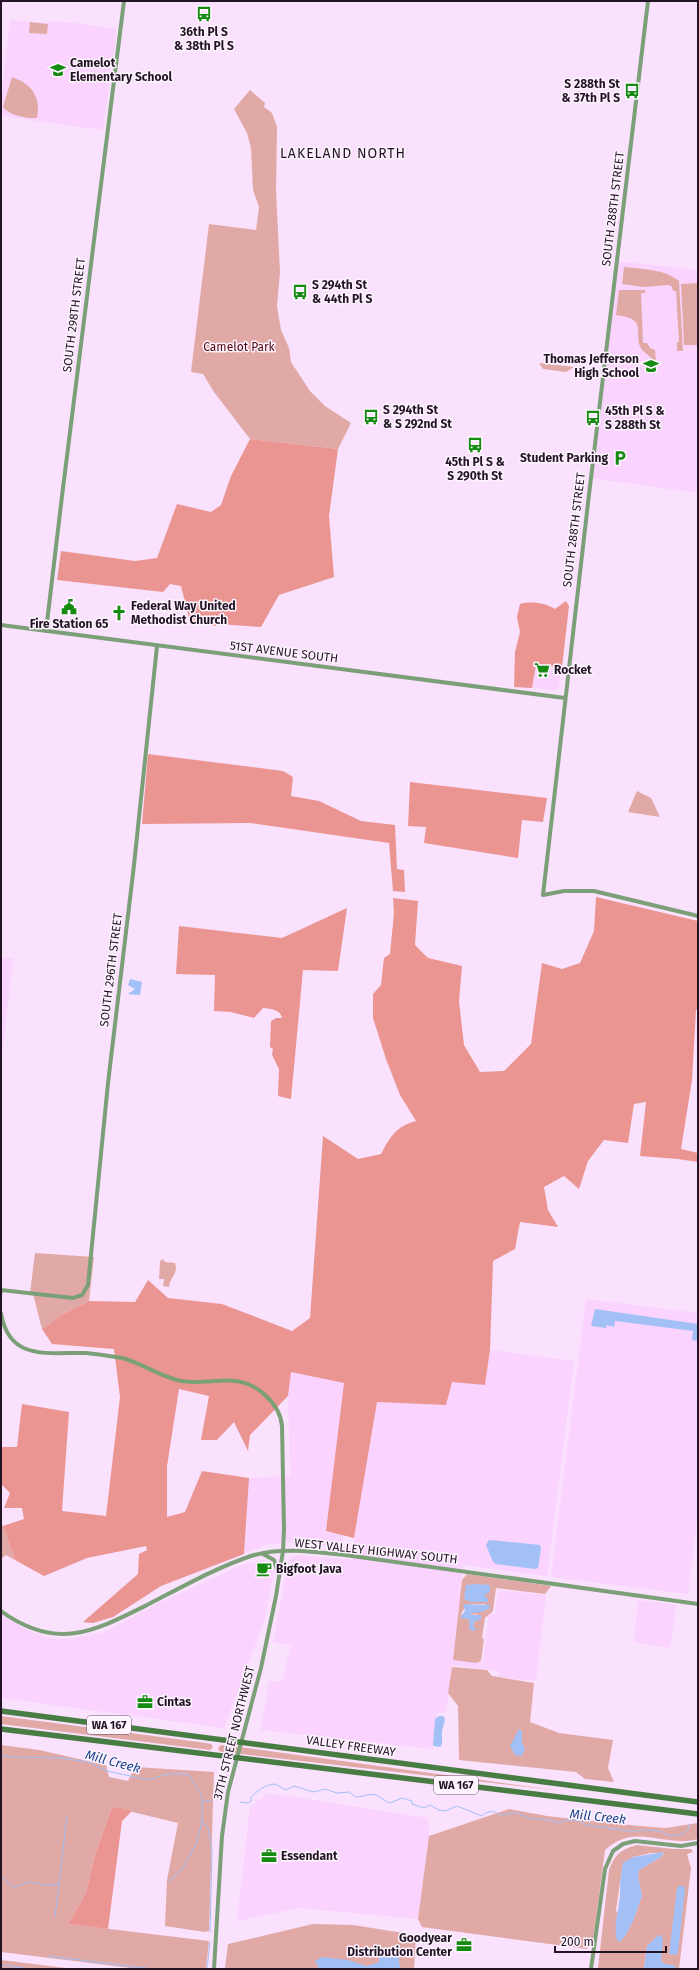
<svg xmlns="http://www.w3.org/2000/svg" width="699" height="1970" viewBox="0 0 699 1970" font-family="'Fira Sans',sans-serif">
<rect width="100%" height="100%" fill="#fae1fd"/>
<g fill="#fad4ff">
<polygon points="10,20 47,23 49,22 68,22 117,29 103,130 1,116 1,100"/>
<polygon points="616,261 698,270 698,493 591,478"/>
<polygon points="536,663 562,667 558,690 532,688"/>
<polygon points="1,957 13,959 1,1064"/>
<polygon points="586,1299 698,1313 698,1511 688,1594 551,1577"/>
<polygon points="490,1350 574,1361 547,1576 463,1565 453,1660 483,1663 489,1613 495,1614 498,1590 546,1595 536,1681 498,1677 498,1671 452,1665 446,1712 437,1713 433,1749 261,1730 269,1681 282,1682 291,1645 273,1642 289,1559 296,1555 353,1560 354,1538 377,1402 446,1405 452,1381 485,1385"/>
<polygon points="291,1372 345,1383 327,1531 343,1535 341,1548 295,1542 269,1544 244,1553 249,1478 290,1476 288,1396"/>
<polygon points="264,1560 274,1571 265,1619 224,1728 1,1698 1,1612 22,1628 52,1639 66,1639 86,1636 105,1632 157,1604 242,1565"/>
<polygon points="638,1600 676,1605 670,1648 634,1642"/>
<polygon points="268,1793 428,1818 429,1836 418,1919 299,1908 237,1921 250,1807"/>
</g>
<g fill="#e1a9a6" fill-rule="evenodd">
<polygon points="30,22 48,24 47,34 29,33"/>
<path d="M12,77C32,84 41,97 37,118C28,119 8,115 3,107Z"/>
<polygon points="250,90 265,103 264,107 272,113 277,127 276,190 280,272 277,306 281,330 289,348 291,362 310,391 325,406 351,423 338,449 250,439 214,392 203,374 191,372 209,224 256,230 259,207 253,190 251,148 247,133 234,109"/>
<path d="M624,267C641,269 665,269 679,281L683,351H677V342H679L676,291H673L672,287L669,285L643,287L622,284Z"/>
<polygon points="698,283 698,345 684,345 681,284"/>
<path d="M619,290H645V293H641L643,343H647L650,348L655,350L656,362C653,361 652,359 649,356C647,354 644,352 642,350C632,334 650,319 616,315Z"/>
<polygon points="539,363 574,367 566,372 543,369"/>
<polygon points="637,791 651,798 660,817 628,812"/>
<polygon points="35,1253 94,1257 89,1301 63,1314 42,1329 33,1294 30,1293"/>
<path d="M163,1259L165,1262L175,1263C179,1274 170,1276 169,1287L163,1286L164,1279H159L160,1261Z"/>
<polygon points="1,1524 3,1526 15,1560 6,1555 1,1559"/>
<path d="M467,1574L551,1586L545,1594L496,1588L493,1611L485,1618L482,1638L484,1639L481,1661L476,1663L453,1660L462,1580ZM467,1604H486L475,1612L470,1613L471,1615L477,1614L473,1626L471,1620L464,1618L461,1614Z"/>
<polygon points="452,1667 487,1670 492,1676 534,1683 530,1722 559,1733 613,1740 608,1768 614,1782 585,1779 576,1772 459,1760 458,1706 448,1693"/>
<polygon points="1,1716 199,1742 211,1744 213,1747 210,1750 1,1724"/>
<polygon points="1,1745 39,1750 106,1765 109,1777 128,1781 135,1767 214,1772 209,1931 205,1932 165,1926 167,1880 178,1823 112,1807 94,1858 86,1893 68,1924 209,1941 206,1969 139,1969 1,1952"/>
<polygon points="221,1745 247,1748 562,1791 223,1752 219,1751 218,1748"/>
<path d="M509,1809L547,1816L639,1826L666,1828L698,1823V1839C663,1848 636,1822 605,1850L593,1941L587,1949L422,1927L418,1919L429,1836Z"/>
<path d="M637,1845L674,1849H691L693,1852L687,1854L691,1868L679,1969H675V1966L665,1964L661,1961V1956L647,1946L644,1969L598,1968L609,1870C615,1854 620,1850 637,1845ZM651,1853H664L661,1857L639,1870L638,1876L642,1896L633,1921L625,1936L616,1910L623,1863L633,1857Z"/>
<polygon points="313,1924 353,1925 416,1935 414,1969 225,1968 228,1944"/>
<polygon points="1,1960 74,1969 1,1969"/>
</g>
<g fill="#eb9592">
<polygon points="250,439 338,449 329,516 334,577 279,595 261,627 220,624 215,626 190,622 181,586 170,584 163,592 57,580 61,551 135,561 157,558 177,504 211,512 221,505 231,476"/>
<path d="M566,601L569,606L562,667L536,664L532,688L514,687L515,652L520,632L517,617L520,604C531,601 545,603 555,609Z"/>
<polygon points="148,754 283,771 293,777 291,796 319,801 361,821 395,825 397,869 404,870 405,892 393,891 389,843 250,823 142,824"/>
<polygon points="410,782 547,798 543,822 522,820 518,858 424,843 426,827 408,826"/>
<path d="M596,897L698,921V1009L696,1010L692,1080L681,1149L698,1153V1162L678,1159L640,1156L646,1102L634,1104L628,1143L604,1140L588,1161L579,1189L564,1176L544,1187L548,1210L558,1227L520,1222L515,1249L493,1261L490,1350L485,1385L452,1382L446,1405L377,1402L354,1538L326,1531L344,1383L291,1372L288,1396L250,1435L248,1451L234,1422L217,1440H201L209,1396L179,1389L167,1466V1517L185,1512L202,1471L249,1478L244,1554L161,1586L113,1617L93,1623L83,1622L138,1574L139,1554L147,1550L146,1546L87,1558L44,1576L15,1560L3,1526L24,1519L22,1508H4L10,1493L1,1484V1447H17L22,1404L69,1412L62,1511L106,1516L120,1397L114,1349L52,1344L42,1329L63,1314L89,1301L135,1302L148,1280L168,1298L222,1304L292,1331L310,1318L323,1136L358,1159L381,1154C390,1137 396,1126 416,1121L400,1095L386,1059L373,1018V994L381,985L384,958L390,954L394,913L393,898L418,901L415,945L428,958L462,966L459,1001L464,1045L480,1072L504,1071L531,1044L542,963L562,969L580,963L594,931Z"/>
<path d="M347,908L338,971L303,970L291,1099L278,1096L279,1069L272,1055L273,1049L270,1047L271,1021L276,1018H282C280,1009 271,1009 263,1008L254,1018L231,1012L214,1011L215,975L176,974L179,926L282,938Z"/>
<polygon points="112,1807 132,1811 122,1821 108,1929 68,1924 86,1893 94,1858"/>
</g>
<g fill="#a3c0f6">
<polygon points="130,979 142,982 140,995 128,994 135,989 128,985"/>
<polygon points="595,1309 698,1324 698,1341 692,1340 693,1331 615,1321 614,1327 607,1325 606,1328 591,1326"/>
<polygon points="489,1540 540,1545 541,1549 538,1568 534,1569 496,1564 493,1562 486,1545"/>
<polygon points="475,1584 490,1585 490,1592 484,1595 488,1599 488,1602 471,1602 464,1599 466,1585"/>
<polygon points="463,1604 490,1605 489,1609 481,1612 470,1613 472,1615 481,1615 481,1619 474,1622 473,1626 476,1629 474,1631 470,1630 469,1623 470,1620 460,1617 465,1611"/>
<polygon points="439,1716 443,1716 445,1719 442,1731 442,1744 440,1747 434,1746 433,1745 435,1719"/>
<polygon points="519,1729 522,1731 522,1742 525,1749 522,1756 515,1755 510,1746"/>
<path d="M664,1852L661,1857L639,1870L638,1876L642,1896L633,1921L625,1936L620,1942L617,1940C613,1920 620,1909 620,1892C620,1882 621,1873 623,1863L633,1857Z"/>
<polygon points="679,1886 684,1886 685,1890 678,1952 676,1955 669,1954 677,1888"/>
<polygon points="658,1935 661,1936 663,1939 661,1961 665,1964 676,1966 675,1969 644,1969 647,1946"/>
<polygon points="382,1948 398,1952 400,1969 319,1969 315,1961 322,1957 348,1960 367,1966 379,1962 379,1952"/>
</g>
<g fill="none" stroke-linecap="round" stroke-linejoin="round">
<g stroke="#a3c0f6" stroke-width="1">
<polyline points="1,1755 10,1757 60,1758 88,1762 107,1771 149,1780 167,1774 188,1774 202,1796 202,1822 196,1844 182,1869 169,1881"/>
<polyline points="202,1802 212,1800"/>
<path d="M240,1802L248,1803L251,1801V1797C259,1790 264,1785 275,1784L286,1790L294,1786L314,1792L325,1789L337,1793L349,1792L356,1797C363,1797 368,1793 376,1795C381,1797 384,1801 390,1803L402,1798L412,1801V1804L424,1808L430,1805L439,1810L445,1811L457,1806L482,1816C487,1811 494,1810 500,1815L518,1813L528,1818L554,1821L557,1823L567,1820L580,1821L586,1825L629,1831L647,1830L660,1831L671,1836L683,1834L688,1830L689,1825"/>
<polyline points="202,1822 208,1828 212,1851 210,1932"/>
<polyline points="1,1876 12,1886 15,1887 29,1882 44,1885 59,1884"/>
<polyline points="55,1917 67,1816"/>
<polyline points="48,1956 153,1969"/>
<polyline points="1,1965 31,1969"/>
<polyline points="207,1969 210,1942"/>
</g>
<g stroke="#7b9f77" stroke-width="4">
<polyline points="648,1 588,503 543,895 564,891 594,891 698,916"/>
<polyline points="1,625 565,698"/>
<polyline points="46,631 62,496 124,1"/>
<polyline points="1,1292 1,1290 73,1298 82,1295 88,1285 108,1083 134,865 157,646"/>
<path d="M1,1313C9,1362 49,1352 86,1353C98,1354 110,1356 122,1358C142,1363 160,1377 181,1381C213,1386 238,1370 265,1395C275,1404 281,1414 282,1426L284,1529L283,1551L276,1596L261,1668L228,1792L222,1836L214,1969"/>
<polyline points="263,1554 274,1560 278,1573"/>
<path d="M1,1611C56,1651 93,1632 147,1605C182,1587 217,1567 254,1555C283,1547 316,1552 345,1555L698,1604"/>
<polyline points="591,1969 605,1869 613,1851 623,1844 635,1841 681,1846 698,1843"/>
</g>
<g stroke="#477c43" stroke-width="5.5">
<polyline points="1,1711 698,1802"/>
<polyline points="1,1729 698,1814"/>
</g>
</g>
<defs>
<symbol id="bus-bare" viewBox="-9 -9 18 18"><path d="M-5-6H5V4H4V6H2V4H-2V6H-4V4H-5ZM-3.5-4V0h7V-4ZM-3.5 1.2v1.5H-2V1.2ZM2 1.2v1.5H3.5V1.2Z" fill="#168b12" stroke="#fdf4fe" stroke-width="2.5" paint-order="stroke"/></symbol>
<symbol id="school-bare" viewBox="-9 -9 18 18"><path d="M0-5L7-2L0 1L-7-2ZM-4 1L0 2.5L4 1V4Q0 6-4 4Z" fill="#168b12" stroke="#fdf4fe" stroke-width="2.5" paint-order="stroke"/></symbol>
<symbol id="parking-bare" viewBox="-9 -9 18 18"><path d="M-3.5-5.5H1a3.5 3.5 0 0 1 0 7H-1V5.5H-3.5ZM-1-3.4V-.6H.8a1.4 1.4 0 0 0 0-2.8Z" fill="#168b12" stroke="#fdf4fe" stroke-width="2.5" paint-order="stroke"/></symbol>
<symbol id="civic-bare" viewBox="-9 -9 18 18"><path d="M-.6-6.5H3V-4.5H.6V-3L4-1V1h2V6H-6V1h2V-1L-.6-3ZM-1.2 2.5V6h2.4V2.5Z" fill="#168b12" stroke="#fdf4fe" stroke-width="2.5" paint-order="stroke"/></symbol>
<symbol id="church-bare" viewBox="-9 -9 18 18"><path d="M-1.2-6h2.4v3.5h3.3v2.4h-3.3V6h-2.4V-.1h-3.3v-2.4h3.3Z" fill="#168b12" stroke="#fdf4fe" stroke-width="2.5" paint-order="stroke"/></symbol>
<symbol id="supermarket-bare" viewBox="-9 -9 18 18"><path d="M-6-5.5h2.5l.6 2H6L4.5 2H-2.5L-4.4-4H-6ZM-1.5 3.2a1.3 1.3 0 1 0 .1 0ZM3 3.2a1.3 1.3 0 1 0 .1 0Z" fill="#168b12" stroke="#fdf4fe" stroke-width="2.5" paint-order="stroke"/></symbol>
<symbol id="cafe-bare" viewBox="-9 -9 18 18"><path d="M-5.5-4.5H6V0H3Q3 3.5 0 3.5H-2.5Q-5.5 3.5-5.5 0ZM3-3.2v2h1.7v-2ZM-6 4.5H4V6H-6Z" fill="#168b12" stroke="#fdf4fe" stroke-width="2.5" paint-order="stroke"/></symbol>
<symbol id="office-bare" viewBox="-9 -9 18 18"><path d="M-6-3h4V-5.5h4V-3h4V5H-6ZM-1-4.5V-3h2v-1.5ZM-6 0V1H6V0Z" fill="#168b12" stroke="#fdf4fe" stroke-width="2.5" paint-order="stroke"/></symbol>
</defs>
<g fill-rule="evenodd">
<use href="#bus-bare" x="193" y="3" width="22" height="22"/>
<use href="#school-bare" x="47" y="59" width="22" height="22"/>
<use href="#bus-bare" x="621" y="80" width="22" height="22"/>
<use href="#bus-bare" x="289" y="281" width="22" height="22"/>
<use href="#school-bare" x="640" y="355" width="22" height="22"/>
<use href="#bus-bare" x="360" y="406" width="22" height="22"/>
<use href="#bus-bare" x="582" y="407" width="22" height="22"/>
<use href="#bus-bare" x="464" y="434" width="22" height="22"/>
<use href="#parking-bare" x="609" y="447" width="22" height="22"/>
<use href="#civic-bare" x="58" y="596" width="22" height="22"/>
<use href="#church-bare" x="108" y="602" width="22" height="22"/>
<use href="#supermarket-bare" x="531" y="659" width="22" height="22"/>
<use href="#cafe-bare" x="253" y="1558" width="22" height="22"/>
<use href="#office-bare" x="134" y="1691" width="22" height="22"/>
<use href="#office-bare" x="258" y="1845" width="22" height="22"/>
<use href="#office-bare" x="453" y="1934" width="22" height="22"/>
</g>
<g text-anchor="middle" stroke-width="3" stroke-linejoin="round" paint-order="stroke">
<g fill="#fdf4fe" stroke="#645766" stroke-width="1">
<rect x="87" y="1716" width="44" height="18" rx="3"/>
<rect x="434" y="1776" width="44" height="18" rx="3"/>
</g>
<g font-size="11" font-weight="bold" fill="#231425">
<text x="109" y="1729">WA 167</text>
<text x="456" y="1789">WA 167</text>
</g>
<g font-size="12" font-weight="bold" fill="#231425" stroke="#fdf4fe" text-anchor="start">
<text x="204" y="36" text-anchor="middle">36th Pl S<tspan x="204" dy="14">&amp; 38th Pl S</tspan></text>
<text x="70" y="67">Camelot<tspan x="70" dy="14">Elementary School</tspan></text>
<text x="620" y="88" text-anchor="end">S 288th St<tspan x="620" dy="14">&amp; 37th Pl S</tspan></text>
<text x="312" y="289">S 294th St<tspan x="312" dy="14">&amp; 44th Pl S</tspan></text>
<text x="639" y="363" text-anchor="end">Thomas Jefferson<tspan x="639" dy="14">High School</tspan></text>
<text x="383" y="414">S 294th St<tspan x="383" dy="14">&amp; S 292nd St</tspan></text>
<text x="605" y="415">45th Pl S &amp;<tspan x="605" dy="14">S 288th St</tspan></text>
<text x="608" y="462" text-anchor="end">Student Parking</text>
<text x="475" y="466" text-anchor="middle">45th Pl S &amp;<tspan x="475" dy="14">S 290th St</tspan></text>
<text x="131" y="610">Federal Way United<tspan x="131" dy="14">Methodist Church</tspan></text>
<text x="69" y="628" text-anchor="middle">Fire Station 65</text>
<text x="554" y="674">Rocket</text>
<text x="276" y="1573">Bigfoot Java</text>
<text x="157" y="1706">Cintas</text>
<text x="281" y="1860">Essendant</text>
<text x="452" y="1942" text-anchor="end">Goodyear<tspan x="452" dy="14">Distribution Center</tspan></text>
</g>
<g font-size="12" fill="#231425" stroke="#fdf4fe">
<text transform="translate(613 209) rotate(-83)" y="4">SOUTH 288TH STREET</text>
<text transform="translate(74 315) rotate(-83)" y="4">SOUTH 298TH STREET</text>
<text transform="translate(574 530) rotate(-83)" y="4">SOUTH 288TH STREET</text>
<text transform="translate(284 652) rotate(7)" y="4">51ST AVENUE SOUTH</text>
<text transform="translate(111 970) rotate(-83)" y="4">SOUTH 296TH STREET</text>
<text transform="translate(376 1551) rotate(6)" y="4">WEST VALLEY HIGHWAY SOUTH</text>
<text transform="translate(234 1733) rotate(-76)" y="4">37TH STREET NORTHWEST</text>
<text transform="translate(351 1746) rotate(8)" y="4">VALLEY FREEWAY</text>
</g>
<g font-size="12" fill="#53060f" stroke="#fdf4fe">
<text x="239" y="351">Camelot Park</text>
</g>
<g font-size="13" font-style="italic" fill="#1f4591" stroke="#fdf4fe">
<text transform="translate(113 1761) rotate(15)" y="5">Mill Creek</text>
<text transform="translate(598 1816) rotate(6)" y="5">Mill Creek</text>
</g>
<g font-size="14" letter-spacing="1" fill="#231425" stroke="#fdf4fe">
<text x="343" y="158">LAKELAND NORTH</text>
</g>
</g>
<rect width="699" height="1970" fill="none" stroke="#231425" stroke-width="4"/>
<path d="M555 1946v6h111v-6" fill="none" stroke="#231425" stroke-width="2"/>
<text x="561" y="1946" font-size="12" fill="#231425" stroke="#fdf4fe" stroke-width="3" paint-order="stroke">200 m</text>
</svg>
